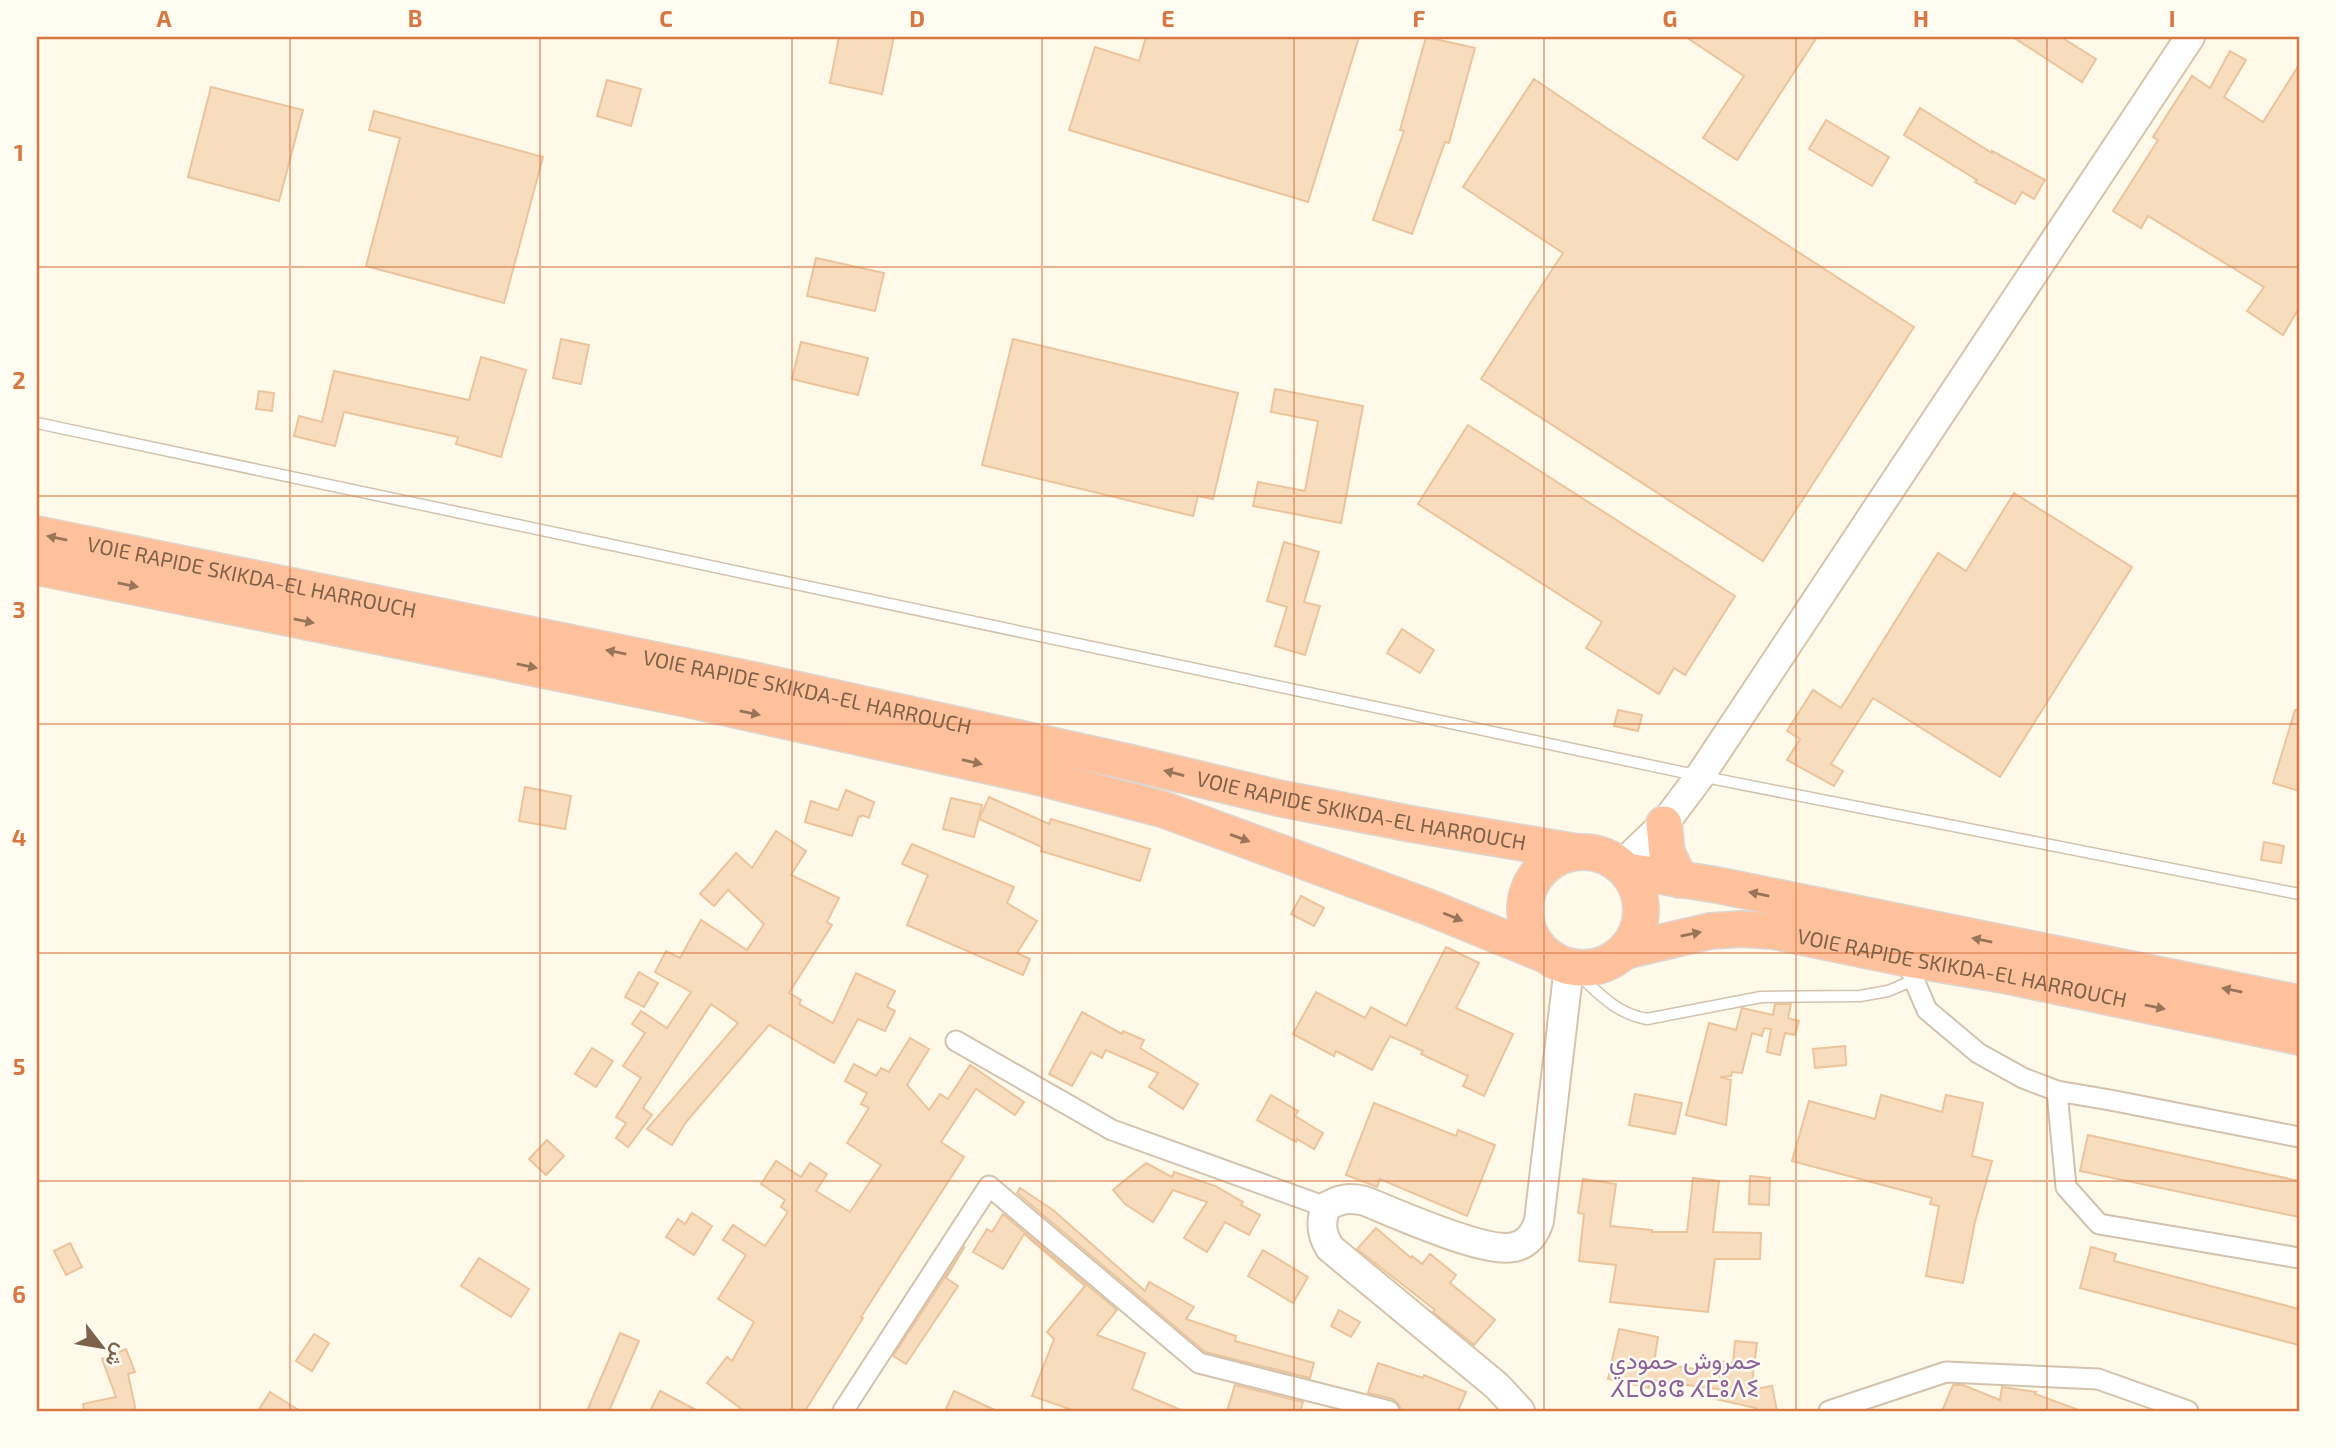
<svg xmlns="http://www.w3.org/2000/svg" width="2336" height="1448" viewBox="0 0 2336 1448" font-family="'Exo 2',Vazirmatn,'Noto Sans Tifinagh',sans-serif">
<rect width="100%" height="100%" fill="#fff9ea"/>
<g fill="#f7dcbe" stroke="#ecc49c" stroke-width="2">
<polygon points="839,37 894,37 882,94 830,83"/>
<polygon points="1146,37 1359,37 1308,202 1069,130 1095,47 1139,61"/>
<polygon points="1426,37 1475,48 1449,143 1445,142 1412,234 1373,220 1404,131 1400,130"/>
<polygon points="1686,37 1817,37 1737,160 1703,138 1744,76"/>
<polygon points="2013,37 2061,37 2096,59 2082,82"/>
<polygon points="2230,51 2246,60 2224,97 2263,122 2299,65 2299,308 2283,335 2247,311 2264,287 2148,216 2141,228 2113,211 2158,140 2153,137 2192,76 2210,88"/>
<polygon points="1534,79 1608,129 1914,327 1763,561 1481,379 1563,253 1463,187"/>
<polygon points="607,80 641,89 631,126 597,116"/>
<polygon points="211,87 303,110 279,201 188,177"/>
<polygon points="1920,108 1992,153 1992,151 2045,180 2034,199 2022,192 2015,204 1975,182 1977,180 1904,135"/>
<polygon points="374,111 543,157 504,303 366,266 400,138 369,130"/>
<polygon points="1826,120 1889,157 1872,186 1809,149"/>
<polygon points="816,258 884,273 875,311 807,296"/>
<polygon points="561,339 589,345 581,384 553,378"/>
<polygon points="1013,339 1238,393 1213,499 1198,496 1193,516 982,465"/>
<polygon points="801,342 868,358 858,395 792,379"/>
<polygon points="481,357 526,370 501,457 456,444 458,437 344,412 335,446 294,436 299,416 322,422 334,371 469,400"/>
<polygon points="1275,389 1363,406 1341,523 1253,506 1258,482 1305,491 1318,421 1271,412"/>
<polygon points="259,391 274,393 272,411 256,409"/>
<polygon points="1468,425 1735,596 1685,675 1674,668 1659,694 1586,648 1602,622 1418,504"/>
<polygon points="2014,493 2132,567 2000,777 1873,698 1831,764 1843,771 1834,786 1787,760 1800,739 1787,731 1813,690 1841,708 1938,553 1966,571"/>
<polygon points="1284,542 1319,552 1304,602 1320,606 1305,655 1275,646 1287,607 1267,601"/>
<polygon points="1402,629 1434,650 1420,673 1387,653"/>
<polygon points="1618,710 1642,715 1638,731 1614,726"/>
<polygon points="2295,710 2299,710 2299,791 2273,783"/>
<polygon points="525,787 571,796 565,829 519,821"/>
<polygon points="846,790 874,802 869,818 862,815 861,817 859,816 852,836 805,822 811,801 838,810"/>
<polygon points="989,797 1049,824 1051,819 1150,849 1140,881 1041,851 1042,847 979,819"/>
<polygon points="951,798 982,805 974,837 943,829"/>
<polygon points="776,831 806,851 791,875 839,898 827,922 832,925 789,993 801,1000 799,1004 833,1023 856,973 895,991 887,1007 895,1011 885,1031 858,1019 834,1063 769,1025 686,1122 672,1145 647,1129 738,1023 711,1004 643,1108 652,1115 628,1147 616,1138 626,1123 616,1117 641,1078 623,1066 645,1033 632,1024 641,1011 667,1028 691,992 655,972 666,951 680,958 701,920 747,950 764,924 728,890 714,906 700,894 736,853 752,868"/>
<polygon points="2264,842 2284,846 2281,863 2261,860"/>
<polygon points="912,844 1014,887 1007,903 1037,921 1017,953 1030,959 1023,975 907,925 928,875 902,864"/>
<polygon points="1301,896 1324,908 1314,926 1291,914"/>
<polygon points="1446,947 1479,963 1456,1008 1513,1034 1484,1096 1463,1086 1468,1076 1421,1054 1423,1051 1390,1036 1372,1070 1336,1051 1334,1056 1293,1034 1316,992 1365,1018 1371,1007 1406,1026"/>
<polygon points="639,972 658,983 644,1007 625,997"/>
<polygon points="1775,1004 1791,1004 1788,1018 1799,1021 1795,1035 1785,1033 1780,1055 1767,1052 1771,1029 1764,1028 1762,1036 1752,1033 1742,1073 1732,1072 1731,1076 1720,1077 1731,1080 1726,1125 1686,1115 1709,1023 1736,1030 1742,1008 1773,1015"/>
<polygon points="1082,1012 1122,1034 1123,1031 1144,1040 1140,1048 1198,1084 1183,1109 1149,1087 1158,1073 1106,1050 1102,1058 1091,1052 1072,1086 1049,1074"/>
<polygon points="910,1038 929,1049 907,1085 929,1110 940,1094 948,1099 970,1065 1024,1102 1015,1115 976,1089 941,1142 964,1157 861,1317 863,1318 805,1411 744,1411 707,1383 727,1357 732,1361 754,1322 718,1299 746,1255 723,1240 733,1225 765,1246 788,1212 781,1207 785,1200 761,1184 776,1161 801,1177 810,1163 827,1174 816,1191 850,1212 881,1165 847,1143 869,1108 861,1104 867,1093 845,1081 854,1064 876,1076 881,1068 889,1072"/>
<polygon points="1845,1046 1846,1065 1815,1068 1813,1049"/>
<polygon points="592,1048 613,1061 596,1087 575,1074"/>
<polygon points="1635,1094 1682,1103 1675,1134 1629,1125"/>
<polygon points="1271,1095 1298,1111 1295,1116 1323,1133 1314,1149 1297,1139 1296,1142 1257,1120"/>
<polygon points="1881,1095 1942,1112 1946,1095 1983,1103 1972,1156 1992,1161 1975,1222 1963,1283 1926,1276 1939,1206 1930,1204 1932,1198 1792,1161 1809,1101 1875,1119"/>
<polygon points="1374,1103 1456,1136 1458,1130 1495,1145 1467,1216 1380,1179 1377,1187 1346,1175"/>
<polygon points="2088,1135 2299,1181 2299,1217 2080,1171"/>
<polygon points="547,1140 564,1156 546,1175 529,1159"/>
<polygon points="1146,1163 1172,1177 1174,1172 1215,1186 1243,1202 1241,1205 1260,1215 1249,1235 1225,1222 1207,1252 1184,1238 1207,1202 1173,1190 1153,1222 1125,1204 1113,1190"/>
<polygon points="1750,1176 1770,1178 1769,1205 1749,1204"/>
<polygon points="1693,1178 1719,1181 1713,1232 1761,1233 1760,1259 1715,1259 1708,1312 1610,1302 1616,1265 1579,1261 1584,1214 1578,1213 1583,1179 1616,1184 1610,1226 1652,1230 1652,1232 1687,1232"/>
<polygon points="1020,1188 1053,1210 1145,1291 1149,1282 1194,1307 1186,1319 1236,1336 1235,1341 1314,1363 1310,1378 1205,1352 1017,1193"/>
<polygon points="692,1213 712,1226 694,1255 666,1237 678,1219 685,1224"/>
<polygon points="1003,1214 1117,1310 1097,1335 1145,1353 1132,1389 1183,1411 1075,1411 1032,1396 1054,1339 1047,1332 1085,1286 1024,1234 1003,1269 973,1252 987,1229 992,1232"/>
<polygon points="1376,1228 1411,1258 1412,1256 1422,1264 1430,1254 1456,1275 1450,1283 1495,1320 1474,1345 1433,1312 1435,1310 1357,1249"/>
<polygon points="70,1243 82,1267 66,1275 54,1251"/>
<polygon points="965,1246 946,1278 958,1286 906,1364 893,1356"/>
<polygon points="2091,1247 2116,1254 2114,1261 2299,1309 2299,1345 2080,1288"/>
<polygon points="1263,1250 1308,1277 1293,1303 1248,1276"/>
<polygon points="479,1258 529,1289 511,1317 461,1286"/>
<polygon points="1339,1310 1360,1322 1351,1337 1331,1326"/>
<polygon points="1619,1329 1658,1337 1654,1363 1702,1370 1704,1359 1733,1363 1735,1341 1757,1343 1751,1390 1772,1386 1777,1411 1757,1411 1756,1408 1711,1398 1722,1396 1724,1390 1650,1380 1649,1388 1608,1379"/>
<polygon points="620,1333 639,1341 609,1411 587,1411"/>
<polygon points="314,1334 329,1343 312,1371 296,1361"/>
<polygon points="126,1349 135,1372 128,1374 136,1411 84,1411 83,1404 116,1397 102,1359"/>
<polygon points="1378,1363 1423,1378 1424,1375 1466,1392 1458,1411 1405,1411 1401,1410 1398,1403 1393,1399 1368,1393"/>
<polygon points="1235,1385 1303,1402 1300,1411 1227,1411"/>
<polygon points="1953,1385 1963,1385 2000,1400 2002,1387 2036,1392 2035,1394 2076,1409 2076,1411 1942,1411"/>
<polygon points="660,1391 698,1411 650,1411"/>
<polygon points="954,1391 997,1411 945,1411"/>
<polygon points="270,1392 300,1411 258,1411"/>
</g>
<g fill="none" stroke-linecap="round" stroke-linejoin="round">
<defs>
<g id="lane">
<polyline points="37,423 1700,776 2299,894"/>
<path d="M1572,969C1597,991 1614,1013 1647,1019L1761,997L1860,996L1888,991L1914,980"/>
</g>
<g id="street">
<polyline points="1908,959 1914,980 1927,1010 1978,1053 2023,1078 2057,1091 2110,1100 2299,1137"/>
<polyline points="956,1041 1112,1130 1326,1207"/>
<polyline points="2057,1091 2066,1187 2099,1224 2299,1258"/>
<polyline points="843,1411 989,1186 1199,1363 1389,1411"/>
<polyline points="1829,1411 1946,1372 2098,1379 2188,1411"/>
</g>
<g id="secondary">
<polyline points="1621,865 1664,824 1700,776 2190,37"/>
<path d="M1520,1411L1497,1386L1330,1248C1321,1234 1320,1222 1326,1207C1339,1199 1350,1197 1365,1201C1395,1213 1485,1254 1514,1247C1528,1244 1535,1234 1539,1221L1569,967"/>
</g>
<g id="highway">
<path id="s1" d="M37,534L749,679L1128,762L1278,798L1417,825L1577,852"/>
<polyline points="37,567 686,699 1034,776 1162,809 1428,907 1548,956"/>
<polyline points="1664,824 1667,853 1680,880"/>
<circle cx="1583" cy="910" r="58"/>
<polyline points="1627,871 1717,885 2299,1003"/>
<path id="s2" d="M1625,951L1710,931L1741,929L1773,931L1908,959L2003,975L2299,1037"/>
</g>
</defs>
<use href="#lane" stroke="#d3c2ad" stroke-width="13"/>
<use href="#street" stroke="#d3c2ad" stroke-width="23"/>
<use href="#secondary" stroke="#d7c3aa" stroke-width="32"/>
<use href="#highway" stroke="#ddd6d0" stroke-width="38"/>
<use href="#lane" stroke="#fff" stroke-width="10"/>
<use href="#street" stroke="#fff" stroke-width="19"/>
<use href="#secondary" stroke="#fff" stroke-width="28"/>
<use href="#highway" stroke="#ffc19b" stroke-width="35"/>
</g>
<defs><path id="oneway-solid" d="M-6-.8H1V-3.2L6.5 0L1 3.2V.8H-6Z" transform="scale(1.75)"/></defs>
<g fill="#987559">
<use href="#oneway-solid" transform="translate(57 538) rotate(-168)"/>
<use href="#oneway-solid" transform="translate(128 585) rotate(11)"/>
<use href="#oneway-solid" transform="translate(304 621) rotate(12)"/>
<use href="#oneway-solid" transform="translate(616 652) rotate(-169)"/>
<use href="#oneway-solid" transform="translate(527 666) rotate(12)"/>
<use href="#oneway-solid" transform="translate(750 713) rotate(12)"/>
<use href="#oneway-solid" transform="translate(972 762) rotate(13)"/>
<use href="#oneway-solid" transform="translate(1174 773) rotate(-166)"/>
<use href="#oneway-solid" transform="translate(1240 838) rotate(20)"/>
<use href="#oneway-solid" transform="translate(1759 894) rotate(-168)"/>
<use href="#oneway-solid" transform="translate(1453 917) rotate(22)"/>
<use href="#oneway-solid" transform="translate(1691 934) rotate(-11)"/>
<use href="#oneway-solid" transform="translate(1982 940) rotate(-168)"/>
<use href="#oneway-solid" transform="translate(2232 990) rotate(-169)"/>
<use href="#oneway-solid" transform="translate(2155 1007) rotate(12)"/>
</g>
<path fill="none" stroke="#d77844" stroke-width="2" stroke-opacity="0.55" d="M290,37V1411M540,37V1411M792,37V1411M1042,37V1411M1294,37V1411M1544,37V1411M1796,37V1411M2047,37V1411M37,267H2299M37,496H2299M37,724H2299M37,953H2299M37,1181H2299"/>
<g text-anchor="middle" stroke-width="5" stroke-linejoin="round" paint-order="stroke">
<g font-size="21" fill="#7e6249" stroke="#fffcf2">
<text dy="7" stroke="none"><textPath href="#s1" startOffset="219">VOIE RAPIDE SKIKDA-EL HARROUCH</textPath></text>
<text dy="7" stroke="none"><textPath href="#s1" startOffset="786">VOIE RAPIDE SKIKDA-EL HARROUCH</textPath></text>
<text dy="7" stroke="none"><textPath href="#s1" startOffset="1353">VOIE RAPIDE SKIKDA-EL HARROUCH</textPath></text>
<text dy="7" stroke="none"><textPath href="#s2" startOffset="343">VOIE RAPIDE SKIKDA-EL HARROUCH</textPath></text>
</g>
<g font-size="24" fill="#8c6199" stroke="#fffcf2">
<text x="1685" y="1369">حمروش حمودي<tspan x="1685" dy="28">ⵃⵎⵔⵓⵛ ⵃⵎⵓⴷⵉ</tspan></text>
</g>
</g>
<rect width="2336" height="1448" fill="none" stroke="#fffcf2" stroke-width="77"/>
<g transform="translate(102 1347) rotate(121)" stroke="#fffcf2" stroke-width="5" paint-order="stroke">
<path d="M0-5L12 26L0 18L-12 26Z" fill="#7e6249"/>
<text y="-10" font-size="19" font-weight="bold" text-anchor="middle" fill="#7e6249">ش</text>
</g>
<rect x="38" y="38" width="2260" height="1372" fill="none" stroke="#d77844" stroke-width="2.5"/>
<g font-size="23" text-anchor="middle" font-weight="bold" fill="#d77844">
<text x="164" y="27">A</text>
<text x="415" y="27">B</text>
<text x="666" y="27">C</text>
<text x="917" y="27">D</text>
<text x="1168" y="27">E</text>
<text x="1419" y="27">F</text>
<text x="1670" y="27">G</text>
<text x="1921" y="27">H</text>
<text x="2172" y="27">I</text>
<text x="19" y="161">1</text>
<text x="19" y="389">2</text>
<text x="19" y="618">3</text>
<text x="19" y="846">4</text>
<text x="19" y="1075">5</text>
<text x="19" y="1303">6</text>
</g>
</svg>
